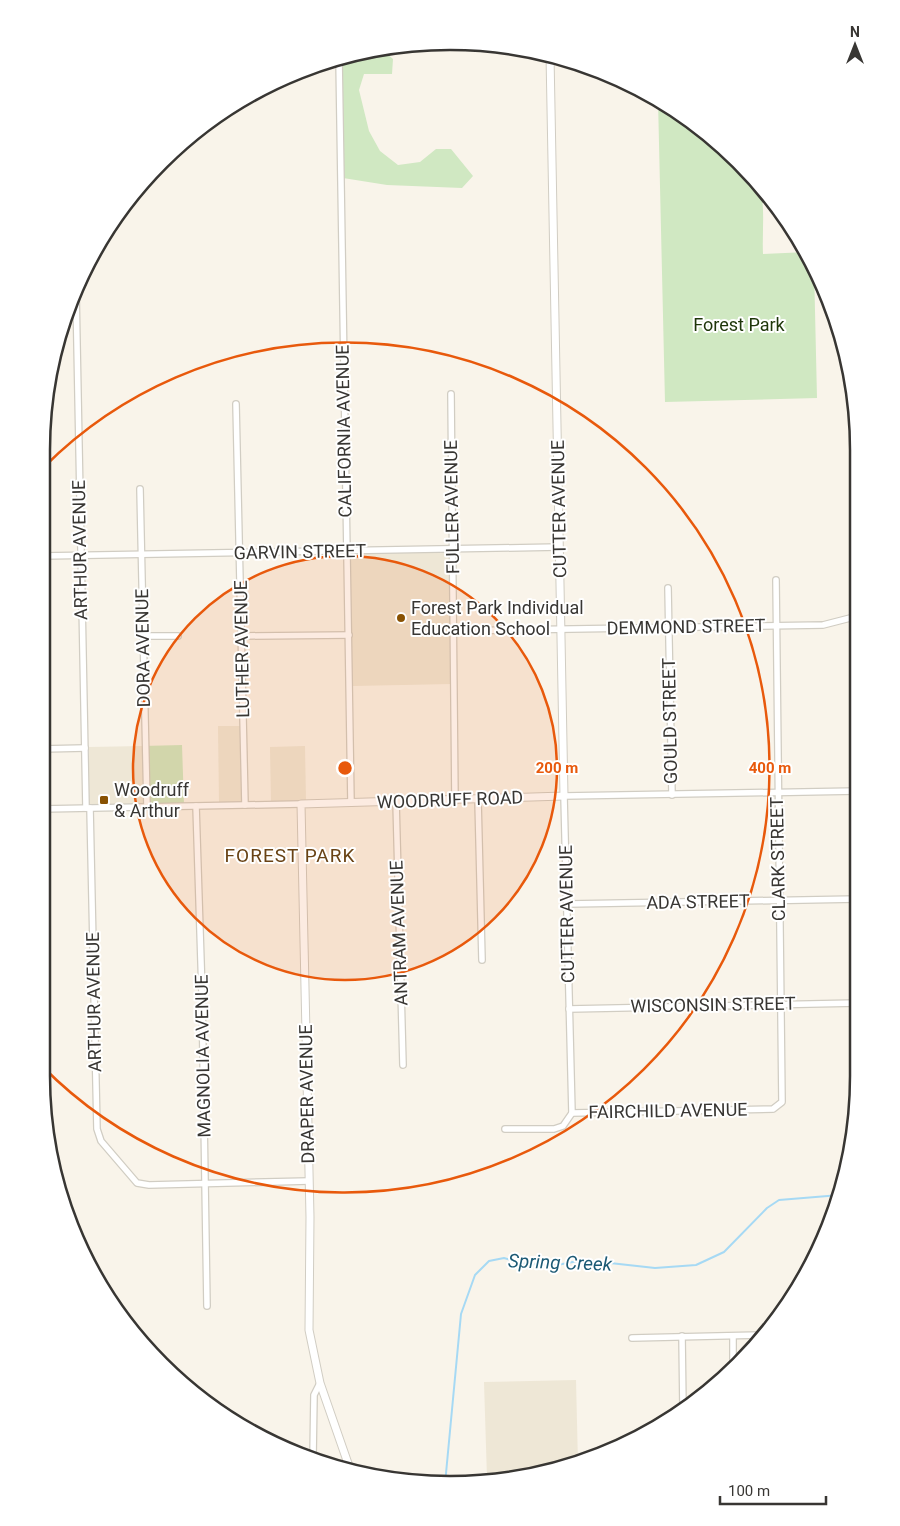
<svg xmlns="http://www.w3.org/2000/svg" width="900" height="1526" viewBox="0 0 900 1526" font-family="Roboto,sans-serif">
<rect width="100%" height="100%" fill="#f9f4ea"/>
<g fill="#eee7d6">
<polygon points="452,551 452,684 352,686 349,553"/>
<polygon points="218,726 247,726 248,803 219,803"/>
<polygon points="142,746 144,804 89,805 89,747"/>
<polygon points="305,746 306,802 271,803 270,747"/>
<polygon points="576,1380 578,1464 487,1479 484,1382"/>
</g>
<g fill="#d0e8c2">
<polygon points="380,48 393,59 392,74 364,74 359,90 369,131 380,151 398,165 420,162 436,149 451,149 473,176 462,188 387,185 343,178 341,58"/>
<path d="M658,100C680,112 757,169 761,192C765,211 762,234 763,254L807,252L814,267L817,398L665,402Z"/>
<polygon points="182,745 184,804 144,804 142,746"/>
</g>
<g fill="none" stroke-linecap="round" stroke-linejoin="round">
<polyline stroke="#a6d9f4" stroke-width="2" points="445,1484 461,1314 475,1275 489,1261 504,1258 525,1264 557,1265 583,1260 655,1268 696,1265 724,1252 767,1208 779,1200 840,1195"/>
<defs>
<g id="minor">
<polyline points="339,59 351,803"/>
<polyline points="76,292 86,808"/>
<polyline points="451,394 455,801"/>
<polyline points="236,404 245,805"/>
<polyline points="140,489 147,807"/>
<polyline points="42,556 559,547"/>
<polyline points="668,588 672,795"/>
<polyline points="454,631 823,625 858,616"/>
<polyline points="143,636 178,636"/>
<polyline points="242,636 349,635"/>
<polyline points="42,749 85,748"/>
<polyline points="478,800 482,960"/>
<polyline points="396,801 403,1065"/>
<polyline points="196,806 202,993 207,1306"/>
<polyline points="90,808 97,1129 101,1141 137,1183 149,1185 309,1181"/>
<polyline points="42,809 301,804"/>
<polyline points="568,904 858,899"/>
<polyline points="569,1009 858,1003"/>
<polyline points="572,1113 564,796 858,791"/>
<polyline points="505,1129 554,1129 563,1126 572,1113 773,1109 782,1102 776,580"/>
<polyline points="682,1336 683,1409"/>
<polyline points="733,1336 733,1364"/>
<polyline points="632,1338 760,1335"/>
<polyline points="313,1457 314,1395 320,1383"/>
</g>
<polyline id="tertiary" points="351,1472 320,1383 309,1330 310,1217 301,804 564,796 550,55"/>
</defs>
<use href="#minor" stroke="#d1cdc3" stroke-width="8"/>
<use href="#tertiary" stroke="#d1cdc3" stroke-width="9"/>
<use href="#minor" stroke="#fff" stroke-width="5.5"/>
<use href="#tertiary" stroke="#fff" stroke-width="7"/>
</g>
<circle cx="345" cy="768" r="212" fill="#e8590c" fill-opacity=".12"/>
<g fill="none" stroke="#e8590c" stroke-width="2.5">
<circle cx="345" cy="768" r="212"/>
<path d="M44 467A425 425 0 1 1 42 1066"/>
</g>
<g fill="#895203" stroke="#fff" stroke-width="2">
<circle cx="401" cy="618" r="5"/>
<rect x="99" y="795" width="10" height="10" rx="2.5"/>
</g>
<g text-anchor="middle" stroke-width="4" stroke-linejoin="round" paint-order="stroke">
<g font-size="18" fill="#1e3609" stroke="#fff">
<text x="739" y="331">Forest Park</text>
</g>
<g font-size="18" fill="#383633" stroke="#fff">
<text transform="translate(344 431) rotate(-91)" y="6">CALIFORNIA AVENUE</text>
<text transform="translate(452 507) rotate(-91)" y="6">FULLER AVENUE</text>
<text transform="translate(559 509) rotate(-91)" y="6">CUTTER AVENUE</text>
<text transform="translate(80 550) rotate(-91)" y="6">ARTHUR AVENUE</text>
<text transform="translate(300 552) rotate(-1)" y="6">GARVIN STREET</text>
<text transform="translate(686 627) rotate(-1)" y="6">DEMMOND STREET</text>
<text transform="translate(143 648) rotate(-91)" y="6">DORA AVENUE</text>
<text transform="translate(242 649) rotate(-91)" y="6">LUTHER AVENUE</text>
<text transform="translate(670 721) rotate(-91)" y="6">GOULD STREET</text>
<text transform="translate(450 800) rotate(-2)" y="6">WOODRUFF ROAD</text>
<text transform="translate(778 859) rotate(-91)" y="6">CLARK STREET</text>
<text transform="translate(698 902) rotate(-1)" y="6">ADA STREET</text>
<text transform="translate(567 914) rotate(-91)" y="6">CUTTER AVENUE</text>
<text transform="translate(399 933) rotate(-92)" y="6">ANTRAM AVENUE</text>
<text transform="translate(94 1002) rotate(-91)" y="6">ARTHUR AVENUE</text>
<text transform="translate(713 1005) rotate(-1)" y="6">WISCONSIN STREET</text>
<text transform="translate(203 1056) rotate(-91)" y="6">MAGNOLIA AVENUE</text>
<text transform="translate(307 1094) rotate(-91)" y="6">DRAPER AVENUE</text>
<text transform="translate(668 1111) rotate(-1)" y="6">FAIRCHILD AVENUE</text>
</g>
<g font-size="18" fill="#383633" stroke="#fff" text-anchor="start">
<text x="411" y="614">Forest Park Individual<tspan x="411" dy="21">Education School</tspan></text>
<text x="114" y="796">Woodruff<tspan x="114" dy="21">&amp; Arthur</tspan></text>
</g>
<g font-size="19" letter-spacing="1" fill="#694315" stroke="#fff">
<text x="290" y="862">FOREST PARK</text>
</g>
<g font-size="19" font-style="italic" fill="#1c5a75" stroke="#fff">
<text transform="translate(560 1262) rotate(2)" y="7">Spring Creek</text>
</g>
</g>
<path d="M0 0H900V1526H0ZM450 50H450A400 400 0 0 1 850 450V1076A400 400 0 0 1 450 1476H450A400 400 0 0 1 50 1076V450A400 400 0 0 1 450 50Z" fill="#fff" fill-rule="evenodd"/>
<path fill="none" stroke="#383633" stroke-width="2.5" d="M450 50H450A400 400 0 0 1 850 450V1076A400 400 0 0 1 450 1476H450A400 400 0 0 1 50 1076V450A400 400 0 0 1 450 50Z"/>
<circle cx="345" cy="768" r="8" fill="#e8590c" stroke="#fff" stroke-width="2.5"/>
<g font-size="15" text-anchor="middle" font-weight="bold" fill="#e8590c" stroke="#fff" stroke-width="4" stroke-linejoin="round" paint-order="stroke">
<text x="557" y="773">200 m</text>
<text x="770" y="773">400 m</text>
</g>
<g transform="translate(855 45)" stroke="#ffffff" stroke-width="4" paint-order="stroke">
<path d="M0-4L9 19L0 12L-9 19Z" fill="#383633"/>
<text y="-8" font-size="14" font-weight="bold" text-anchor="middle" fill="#383633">N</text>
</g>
<path d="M720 1496v8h106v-8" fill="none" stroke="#383633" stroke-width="2.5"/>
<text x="728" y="1496" font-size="15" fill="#383633" stroke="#ffffff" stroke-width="4" paint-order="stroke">100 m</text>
</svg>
